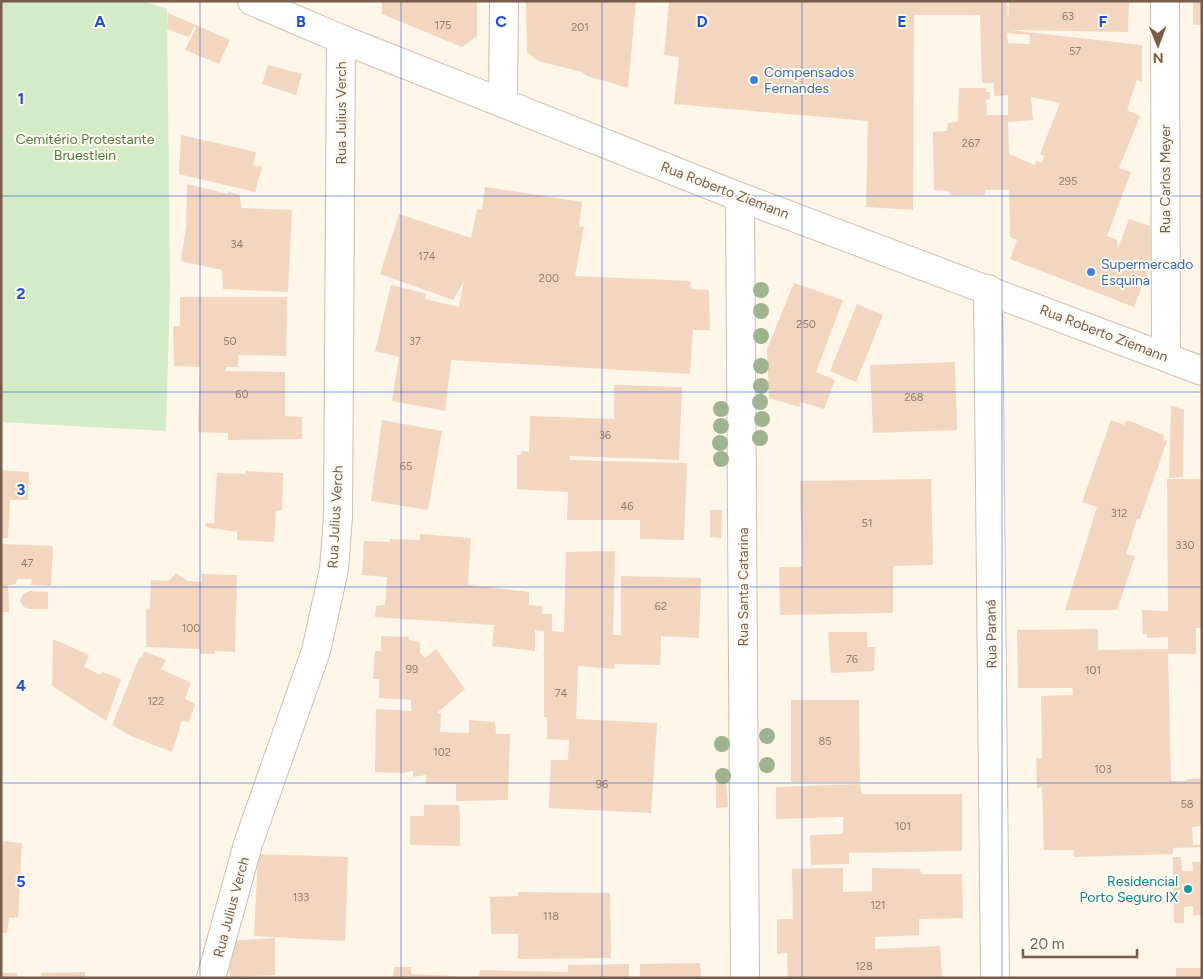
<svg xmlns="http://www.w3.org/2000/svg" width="1203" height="979" viewBox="0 0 1203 979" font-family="Figtree,sans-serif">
<rect width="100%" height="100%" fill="#fdf6e9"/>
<polygon fill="#d3ebc6" points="1,1 143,1 167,9 170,285 166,431 1,422"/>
<g fill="#f2d6c0" fill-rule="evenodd">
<polygon points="382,1 477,1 477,36 462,47 382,14"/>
<polygon points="526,1 636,1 628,88 587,76 582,72 538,61 527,52"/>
<path d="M669,1H1007L1008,20L1009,1H1129L1128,32L1010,30L1142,45V82L1137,80L1127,110L1140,116L1119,168L1131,172L1107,236L1117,240L1118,248L1129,219L1150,226L1151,263L1134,307L1010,259L1017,240L1010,237L1009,190H985V195H950L949,191L934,190L933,132L947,131L948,123L958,122L959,88H986V92H990V99L986,100L987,115H1008V95L994,96V83H982L980,15H914L913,210L866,207L868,121L674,104L679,57L664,55ZM1007,33L1030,35L1029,44L1008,43ZM1031,97L1060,103L1040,154L1044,156L1042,163L1036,161L1035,165L1009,154L1008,122L1033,120Z"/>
<rect x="1193" y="1" width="9" height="24"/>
<polygon points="168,13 230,40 219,64 185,50 196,28 194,27 189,37 167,29"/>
<polygon points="268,65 302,74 296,95 262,84"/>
<polygon points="181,135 256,152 253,165 262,167 255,192 179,174"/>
<polygon points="187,184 228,194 228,191 240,196 241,208 292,210 288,292 223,289 222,270 181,261 186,227"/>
<polygon points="485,187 582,202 579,226 584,227 575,276 690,281 691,289 709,290 710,330 693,330 690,374 451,360 445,411 392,401 399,357 375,351 391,285 420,292 426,294 425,299 459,307 464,281 453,300 380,274 399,214 471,238 477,209 482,210"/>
<polygon points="794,283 843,300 816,372 835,380 824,409 801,402 799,407 769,398 767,349"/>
<polygon points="180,297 287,297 286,356 238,355 238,367 226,367 226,371 285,372 285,416 302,417 302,439 228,440 228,433 198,432 200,367 174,366 173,326 180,326"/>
<polygon points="857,304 883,315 856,382 830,371"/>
<polygon points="955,362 957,430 873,433 870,365"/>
<polygon points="614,385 682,387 679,460 570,456 570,460 687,463 684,540 640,539 640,520 567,520 568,492 517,489 517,455 520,455 522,451 529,452 530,416 614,419"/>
<polygon points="1171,405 1184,410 1183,477 1169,478"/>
<polygon points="382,420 442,431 428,510 371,501"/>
<polygon points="1111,420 1124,425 1127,420 1164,435 1163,440 1167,441 1140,519 1137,519 1126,554 1135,556 1117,610 1065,610 1097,507 1082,502"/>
<polygon points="1,470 29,472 28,500 10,500 8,538 1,538"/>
<polygon points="246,471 283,473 282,510 276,511 274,542 237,540 237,532 205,527 206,523 214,523 217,473 245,474"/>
<polygon points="931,479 933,565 893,566 893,613 780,615 779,567 802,567 800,481"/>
<polygon points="1167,479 1202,479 1202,628 1196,628 1196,654 1168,654 1171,781 1186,781 1187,779 1202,778 1202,826 1192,827 1193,845 1202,844 1202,847 1173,848 1173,854 1074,857 1074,850 1044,850 1042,787 1037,788 1036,758 1042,758 1041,696 1073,695 1072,688 1018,688 1017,630 1098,629 1098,650 1168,649 1168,637 1147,638 1147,634 1143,634 1142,610 1168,611"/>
<polygon points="710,510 722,510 721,538 710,537"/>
<polygon points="420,534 471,538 468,585 529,592 529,605 542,606 542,614 552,614 552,631 564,632 566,552 615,551 613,635 621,635 621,576 701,578 699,638 661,636 660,665 614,664 615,669 578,666 576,719 657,723 651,813 549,808 551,760 568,760 569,740 547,739 547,717 544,717 544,631 535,630 535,651 492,646 494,625 375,617 376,606 385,605 387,577 362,575 364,541 390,542 390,539 420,540"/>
<polygon points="1,544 53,546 51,586 31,585 32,579 17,579 16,584 8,585 9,612 1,612"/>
<polygon points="176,573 187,581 202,582 201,574 237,575 235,652 215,651 215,654 200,654 200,649 146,647 146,609 150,608 151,580 169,581"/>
<polygon points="30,591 48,592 48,609 29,609 24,607 20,601 23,594"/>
<polygon points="828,632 867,632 867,647 875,647 874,671 831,673"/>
<polygon points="381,636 409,637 409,640 420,642 420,653 425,658 436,649 465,689 437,713 441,713 440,732 469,733 469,720 495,722 496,734 510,734 508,800 456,801 456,784 426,784 426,775 413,777 413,771 403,773 375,772 376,709 411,711 411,700 379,698 379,679 373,679 375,651 381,651"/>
<polygon points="53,639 89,655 84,667 101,675 102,672 121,679 106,721 52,686"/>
<polygon points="144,651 166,660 161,669 191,683 185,699 195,704 189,722 182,721 172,752 131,736 112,725 139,658 141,658"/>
<polygon points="791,700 859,700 860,782 791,782"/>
<polygon points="716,782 726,782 728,807 716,808"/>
<polygon points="860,784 861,794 962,794 962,851 849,853 849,864 811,865 810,835 843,834 843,817 776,819 776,787"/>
<polygon points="424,805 459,805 460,817 460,846 410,845 410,816 424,816"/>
<polygon points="1,841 22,843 18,917 9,918 7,933 1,933"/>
<polygon points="258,854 348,857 345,941 254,936"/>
<polygon points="1173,857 1181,857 1182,871 1193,871 1192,862 1202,862 1202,915 1193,915 1193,906 1184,907 1184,923 1174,923"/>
<polygon points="843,868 843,892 872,891 872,868 920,869 921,874 962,874 963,918 919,919 919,935 875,937 875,949 940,946 942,978 788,978 787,953 777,954 777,919 793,919 792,869"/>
<polygon points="518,892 610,893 611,958 518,959 518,934 491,934 490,897 518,896"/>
<polygon points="275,938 275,975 230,977 228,941"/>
<polygon points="700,963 701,978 640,978 640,964"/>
<polygon points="629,964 629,978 479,978 480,970 568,972 568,965"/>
<polygon points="394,967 411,967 411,974 455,976 455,978 393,978"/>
<rect x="1176" y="968" width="26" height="10"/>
<polygon points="85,972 85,978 41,978 41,973"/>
<rect x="1" y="973" width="16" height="5"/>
</g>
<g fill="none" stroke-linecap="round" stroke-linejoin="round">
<defs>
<g id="street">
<polyline points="1165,1 1166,357"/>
<polyline points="503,102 504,1"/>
<polyline points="740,197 745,978"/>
<polyline points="988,289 995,978"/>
<polyline points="211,978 248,844 316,651 334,569 338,517 341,39"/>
</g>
<polyline id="secondary" points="252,1 341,39 740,197 1202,371"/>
</defs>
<use href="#street" stroke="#cfbeae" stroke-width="30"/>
<use href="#secondary" stroke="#d2bfac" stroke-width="30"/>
<use href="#street" stroke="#fff" stroke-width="28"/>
<use href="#secondary" stroke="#fff" stroke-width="28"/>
</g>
<g fill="#9fb38e">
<circle cx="761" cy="290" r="8"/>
<circle cx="761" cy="311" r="8"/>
<circle cx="761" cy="336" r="8"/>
<circle cx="761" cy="366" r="8"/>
<circle cx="761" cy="386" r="8"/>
<circle cx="760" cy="402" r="8"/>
<circle cx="721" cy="409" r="8"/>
<circle cx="762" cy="419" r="8"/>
<circle cx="721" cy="426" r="8"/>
<circle cx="760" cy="438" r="8"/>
<circle cx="720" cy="443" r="8"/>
<circle cx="721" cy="459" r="8"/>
<circle cx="767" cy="736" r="8"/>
<circle cx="722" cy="744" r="8"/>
<circle cx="767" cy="765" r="8"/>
<circle cx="723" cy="776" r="8"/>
</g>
<path fill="none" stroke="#1d4ed8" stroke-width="1" stroke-opacity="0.55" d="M200,1V978M401,1V978M602,1V978M802,1V978M1002,1V978M1,196H1202M1,392H1202M1,587H1202M1,783H1202"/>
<g fill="#3f7fe0" stroke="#fffaef" stroke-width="2">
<circle cx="754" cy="80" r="5"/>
<circle cx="1091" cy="272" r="5"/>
</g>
<circle fill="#0f9aa8" stroke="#fffaef" stroke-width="2" cx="1188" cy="889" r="5"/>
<g text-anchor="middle" stroke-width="4" stroke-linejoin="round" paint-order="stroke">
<g font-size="11" fill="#967b69">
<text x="1068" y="20">63</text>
<text x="443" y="29">175</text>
<text x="580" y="31">201</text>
<text x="1075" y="55">57</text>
<text x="971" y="147">267</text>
<text x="1068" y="185">295</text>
<text x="237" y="248">34</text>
<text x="427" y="260">174</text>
<text x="549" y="282">200</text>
<text x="806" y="328">250</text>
<text x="230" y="345">50</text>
<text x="415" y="345">37</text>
<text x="242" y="398">60</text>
<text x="914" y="401">268</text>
<text x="605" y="439">36</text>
<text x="406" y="470">65</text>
<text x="627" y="510">46</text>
<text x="1119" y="517">312</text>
<text x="867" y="527">51</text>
<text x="1185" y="549">330</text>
<text x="27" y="567">47</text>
<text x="661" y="610">62</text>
<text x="191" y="632">100</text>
<text x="852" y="663">76</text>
<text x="412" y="673">99</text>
<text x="1093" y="674">101</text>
<text x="561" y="697">74</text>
<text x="156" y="705">122</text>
<text x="825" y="745">85</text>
<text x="442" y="756">102</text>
<text x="1103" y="773">103</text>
<text x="602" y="788">96</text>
<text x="1187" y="808">58</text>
<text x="903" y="830">101</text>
<text x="301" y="901">133</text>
<text x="878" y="909">121</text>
<text x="551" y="920">118</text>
<text x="864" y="970">128</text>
</g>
<g font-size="14" fill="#366cbe" stroke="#fffaef" text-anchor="start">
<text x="764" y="77">Compensados<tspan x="764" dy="16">Fernandes</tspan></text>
<text x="1101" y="269">Supermercado<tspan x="1101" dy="16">Esquina</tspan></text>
</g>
<g font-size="14" fill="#775d4c" stroke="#fffaef">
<text transform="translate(341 113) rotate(-90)" y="5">Rua Julius Verch</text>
<text transform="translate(1165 179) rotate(-90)" y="5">Rua Carlos Meyer</text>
<text transform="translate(725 190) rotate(21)" y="5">Rua Roberto Ziemann</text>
<text transform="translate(1104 333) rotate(21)" y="5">Rua Roberto Ziemann</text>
<text transform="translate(335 517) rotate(-87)" y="5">Rua Julius Verch</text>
<text transform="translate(743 587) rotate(-90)" y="5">Rua Santa Catarina</text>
<text transform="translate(991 634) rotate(-91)" y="5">Rua Paraná</text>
<text transform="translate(231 907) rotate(-75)" y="5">Rua Julius Verch</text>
</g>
<g font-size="14" fill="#527d43" stroke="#fffaef">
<text x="85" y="144">Cemitério Protestante<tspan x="85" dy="16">Bruestlein</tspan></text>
</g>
<g font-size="14" fill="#0d838f" stroke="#fffaef" text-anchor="end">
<text x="1178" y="886">Residencial<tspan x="1178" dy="16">Porto Seguro IX</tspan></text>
</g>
</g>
<g font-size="16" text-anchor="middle" font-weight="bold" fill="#1d4ed8" stroke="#fffaef" stroke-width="4" stroke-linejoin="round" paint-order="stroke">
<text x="100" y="27">A</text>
<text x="301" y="27">B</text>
<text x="501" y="27">C</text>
<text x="702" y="27">D</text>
<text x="902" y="27">E</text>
<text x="1103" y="27">F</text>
<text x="21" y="104">1</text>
<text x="21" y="299">2</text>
<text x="21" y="495">3</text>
<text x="21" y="691">4</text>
<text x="21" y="887">5</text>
</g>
<rect width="1203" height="979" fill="none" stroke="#775d4c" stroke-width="5"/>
<g transform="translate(1158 45) rotate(179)" stroke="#fffaef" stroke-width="4" paint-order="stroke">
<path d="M0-4L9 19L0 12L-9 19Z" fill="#775d4c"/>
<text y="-8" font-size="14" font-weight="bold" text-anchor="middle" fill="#775d4c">N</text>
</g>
<path d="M1023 949v8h114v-8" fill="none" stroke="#775d4c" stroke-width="2.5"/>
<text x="1030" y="949" font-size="15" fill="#775d4c" stroke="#fffaef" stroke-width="4" paint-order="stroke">20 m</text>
</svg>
